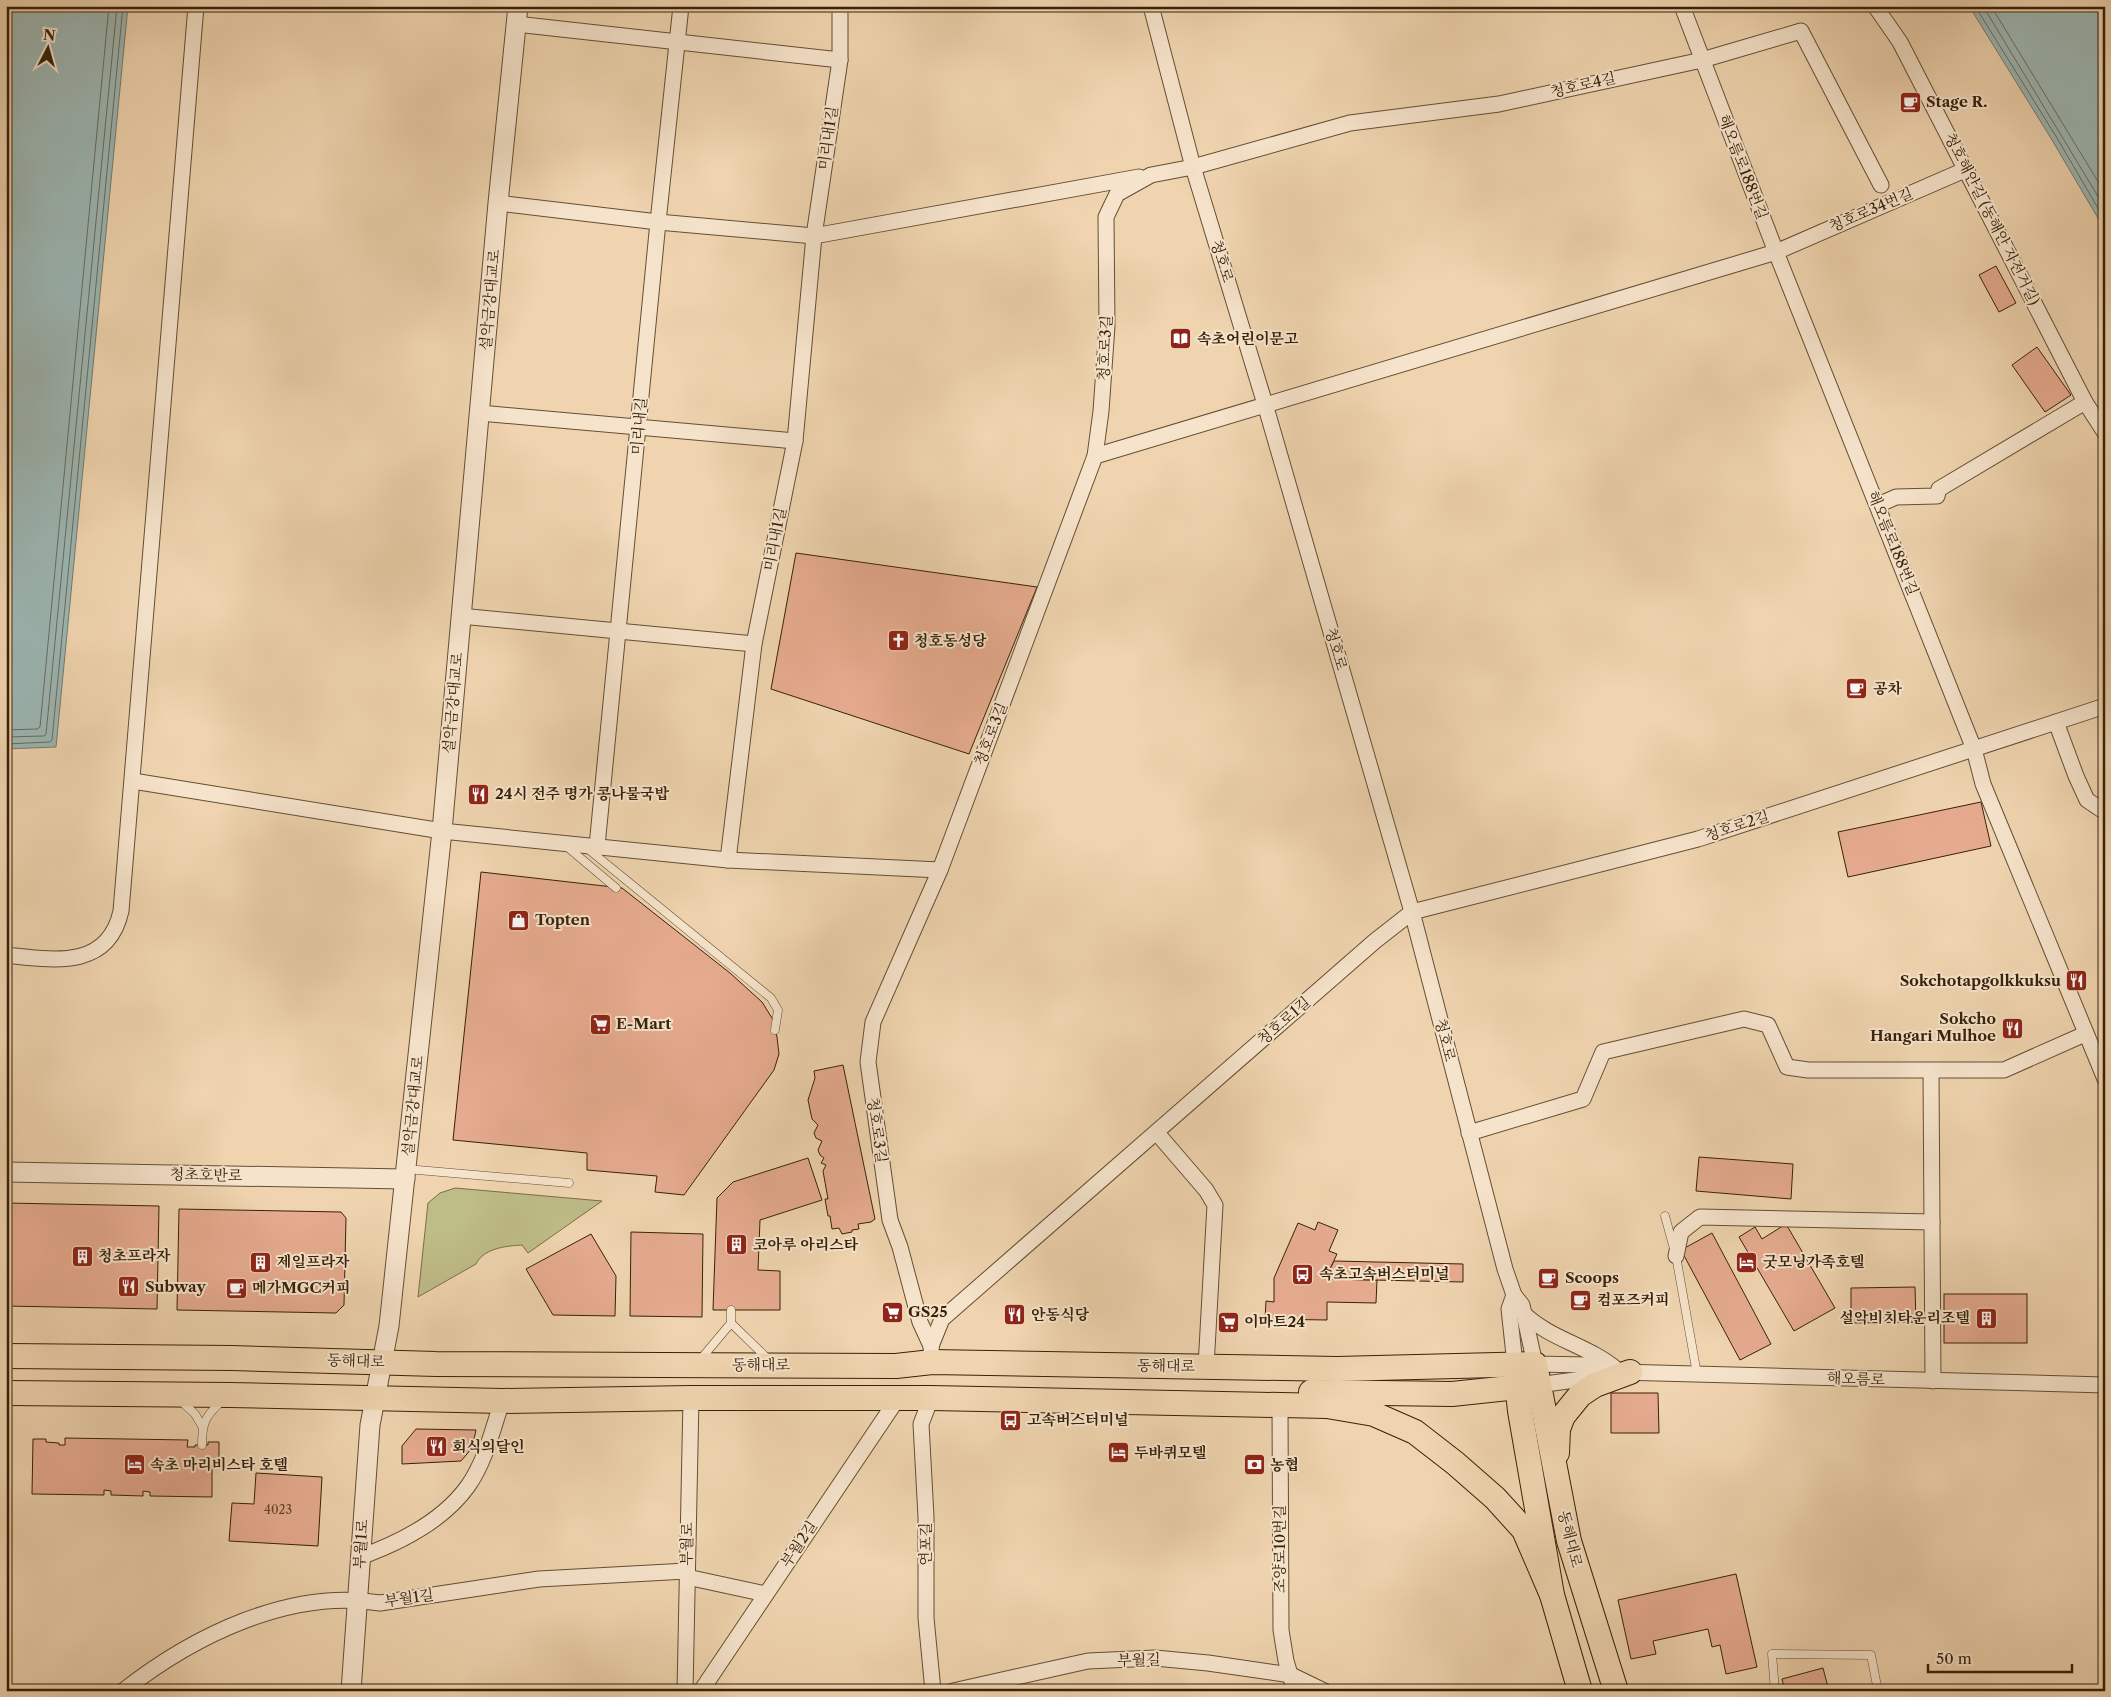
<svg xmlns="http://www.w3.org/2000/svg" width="2111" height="1697" viewBox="0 0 2111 1697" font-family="'Libre Caslon Text','Noto Serif KR',serif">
<rect width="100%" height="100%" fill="#efd4af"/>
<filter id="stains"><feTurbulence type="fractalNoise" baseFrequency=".004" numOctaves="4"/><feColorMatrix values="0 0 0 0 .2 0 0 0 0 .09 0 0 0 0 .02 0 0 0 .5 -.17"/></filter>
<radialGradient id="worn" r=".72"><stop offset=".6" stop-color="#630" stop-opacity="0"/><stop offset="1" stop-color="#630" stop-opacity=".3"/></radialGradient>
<path fill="#bebc87" stroke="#7a6e48" d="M455,1188L602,1201L528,1253L522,1245C506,1246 484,1248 476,1264L418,1297L428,1203L440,1193Z"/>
<g fill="#9cb7b4" stroke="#747b70">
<polygon points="6,6 128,6 56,747 6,749"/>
<polygon points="1969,6 2105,6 2105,230 2052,140"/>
</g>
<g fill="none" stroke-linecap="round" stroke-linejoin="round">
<g stroke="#6a6c5e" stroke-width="1">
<polyline points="1975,6 2057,138 2105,220"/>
<polyline points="1983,6 2105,208"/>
<polyline points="1991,6 2105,193"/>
<polyline points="6,730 37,729 40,727 109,6"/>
<polyline points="6,737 44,736 46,734 117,6"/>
<polyline points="6,744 50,742 52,740 123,6"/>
</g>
</g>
<g fill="#e6ab8f" stroke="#372109">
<polygon points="1996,266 2016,303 1999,312 1979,275"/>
<polygon points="2037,347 2071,395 2045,412 2012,365"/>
<polygon points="796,553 1037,587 969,754 771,689"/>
<polygon points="1981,802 1991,846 1848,877 1838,832"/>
<polygon points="481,872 622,888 730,973 762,1002 772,1018 777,1037 779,1054 774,1070 684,1195 655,1192 657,1176 587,1170 587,1153 453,1140"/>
<polygon points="843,1065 875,1219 871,1222 858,1224 859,1229 852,1230 852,1232 842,1234 839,1228 832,1229 830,1216 828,1216 825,1199 828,1199 823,1171 826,1165 821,1163 824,1158 820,1155 818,1150 822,1141 816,1138 814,1133 818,1125 812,1119 808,1100 815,1078 814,1071"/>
<polygon points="1699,1157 1793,1164 1791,1199 1696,1191"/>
<polygon points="808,1158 822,1200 760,1220 758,1270 780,1271 780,1310 713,1310 717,1198 733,1182"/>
<polygon points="6,1203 159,1206 157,1309 6,1306"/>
<polygon points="179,1209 341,1212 346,1218 344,1305 336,1313 177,1310"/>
<polygon points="1318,1222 1338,1230 1329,1251 1337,1254 1329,1271 1329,1279 1377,1280 1376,1303 1327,1302 1327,1320 1265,1319 1266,1301 1274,1302 1274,1278 1298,1223 1315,1230"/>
<polygon points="1786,1224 1835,1308 1794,1331 1739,1237 1755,1227 1762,1239"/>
<polygon points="631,1232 703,1234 702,1317 630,1316"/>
<polygon points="1712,1233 1771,1344 1740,1360 1681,1250"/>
<polygon points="591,1234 616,1276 615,1316 553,1315 526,1269"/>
<polygon points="1334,1261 1463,1264 1463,1282 1329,1279 1329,1271"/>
<polygon points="1915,1287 1916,1322 1851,1323 1851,1288"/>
<rect x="1944" y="1294" width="83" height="49"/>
<polygon points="1611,1393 1658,1393 1659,1433 1611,1433"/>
<polygon points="416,1429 476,1430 472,1448 461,1461 402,1464 402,1446"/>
<polygon points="65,1438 188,1440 187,1447 195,1447 195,1445 208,1445 208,1442 219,1442 219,1465 212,1465 212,1497 150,1496 150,1492 143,1491 143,1496 111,1495 111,1491 104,1490 104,1495 32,1494 33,1439 46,1439 46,1442 59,1443 59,1445 65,1445"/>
<polygon points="256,1473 322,1477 318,1546 229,1541 232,1503 254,1504"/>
<polygon points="1736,1574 1757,1667 1726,1674 1720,1645 1712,1647 1708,1629 1653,1641 1656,1654 1631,1659 1618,1600"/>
<polygon points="1823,1668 1829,1691 1785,1691 1782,1679"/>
</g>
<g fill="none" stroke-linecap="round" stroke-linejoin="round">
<defs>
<g id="service">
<polyline points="565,845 616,888"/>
<polyline points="588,849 771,998 778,1010 775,1030"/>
<polyline points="406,1169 569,1183"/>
<polyline points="1665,1216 1676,1256 1697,1374"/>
<polyline points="731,1323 769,1360"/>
<polyline points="700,1360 731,1323 731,1310"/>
<polyline points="181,1401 195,1414 202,1426"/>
<path d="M202,1445C202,1423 205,1416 222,1401"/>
<polyline points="1775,1691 1772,1654 1871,1655 1878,1691"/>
</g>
<g id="minor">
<polyline points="1151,6 1193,167 1265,404 1412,912 1505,1269 1514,1295 1522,1305 1535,1364 1588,1365 1619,1372 2105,1385"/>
<polyline points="1682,6 1776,252 1974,749 1983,784 2105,1079"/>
<polyline points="1875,6 1900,42 2085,402 2105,433"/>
<polyline points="516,24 840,60"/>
<polyline points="498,203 658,222 814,236 1139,177"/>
<polyline points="480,413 795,441"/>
<polyline points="1095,456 1776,252 1967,169"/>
<polyline points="1878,505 1896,497 1937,496 1939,489 2085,402"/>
<polyline points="460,616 754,644"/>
<polyline points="2056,722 2076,776 2087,800 2105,812"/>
<polyline points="133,781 442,831 728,860 940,870"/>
<polyline points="597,846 658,222 681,6"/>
<polyline points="728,860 754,644 795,441 814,236 840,60 840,6"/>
<path d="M6,955C53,960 108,970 121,911L196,6"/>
<polyline points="1931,1071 1933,1381"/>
<polyline points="1157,1133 1206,1190 1215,1205 1206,1367"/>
<polyline points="1469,1133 1583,1099 1603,1052 1744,1019 1768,1025 1787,1067 1808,1070 2004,1070 2085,1034"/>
<polyline points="1676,1256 1681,1232 1700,1217 1932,1222"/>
<polyline points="1514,1295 1509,1309 1515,1364"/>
<path d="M1524,1314C1550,1339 1589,1346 1616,1369"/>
<polyline points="931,1346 942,1319 1375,941 1412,912 1698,839 2105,706"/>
<polyline points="932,1362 931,1346 920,1322 900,1247 890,1220 868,1062 873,1022 940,870 1095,456 1101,411 1107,326 1106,217 1117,194 1151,175 1193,167 1350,123 1499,104 1702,60 1801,31 1881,185"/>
<polyline points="1538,1385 1590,1378 1601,1373"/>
<polyline points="931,1398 921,1424 926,1517 926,1618 933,1691"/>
<polyline points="1280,1406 1281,1630 1286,1661 1295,1691"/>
<path d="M360,1557C399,1543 443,1521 468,1486C485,1462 493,1429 502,1401"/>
<polyline points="687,1577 766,1594"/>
<path d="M123,1691C193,1636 290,1588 380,1603L539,1579L687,1571"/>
<polyline points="685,1691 691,1398"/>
<polyline points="701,1691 898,1398"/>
<polyline points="953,1691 1088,1661 1155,1658 1208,1663 1291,1675 1324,1691"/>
</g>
<g id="tertiary">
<polyline points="6,1172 405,1179"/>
<polyline points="351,1691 370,1425 389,1326 442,831 498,203 518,6"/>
</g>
<g id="primary">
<polyline points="6,1356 232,1358 436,1364 896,1366 932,1362 1337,1369 1535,1364 1569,1541 1616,1691"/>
<polyline points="1516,1373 1520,1411 1552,1595 1580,1691"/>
<polyline points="1311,1392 1452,1394 1538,1385"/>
<polyline points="6,1393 229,1395 502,1401 691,1398 931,1398 1327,1406 1374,1414 1415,1432 1455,1463 1495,1498 1524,1530 1552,1595"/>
<polyline points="1557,1453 1558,1429 1563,1416 1580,1395 1595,1385 1630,1372"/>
</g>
</defs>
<use href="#service" stroke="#654e32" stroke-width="9"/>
<use href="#minor" stroke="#654e32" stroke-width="17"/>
<use href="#tertiary" stroke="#654e32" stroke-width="21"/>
<use href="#primary" stroke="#372109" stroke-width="26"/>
<use href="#service" stroke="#f5e3cb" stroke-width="8"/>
<use href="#minor" stroke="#f5e3cb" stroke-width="15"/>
<use href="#tertiary" stroke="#f5e3cb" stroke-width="19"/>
<use href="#primary" stroke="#efd4af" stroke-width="24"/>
</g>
<defs>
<symbol id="cafe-square" viewBox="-11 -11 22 22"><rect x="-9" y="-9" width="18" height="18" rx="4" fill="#8f2418" stroke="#f5e3cb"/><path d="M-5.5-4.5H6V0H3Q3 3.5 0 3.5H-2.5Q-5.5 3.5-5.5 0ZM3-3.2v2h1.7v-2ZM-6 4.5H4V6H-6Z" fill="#fff"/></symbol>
<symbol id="library-square" viewBox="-11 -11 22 22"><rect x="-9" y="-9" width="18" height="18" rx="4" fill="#8f2418" stroke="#f5e3cb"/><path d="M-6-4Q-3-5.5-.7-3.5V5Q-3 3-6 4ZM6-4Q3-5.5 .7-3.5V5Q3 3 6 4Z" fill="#fff"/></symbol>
<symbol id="church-square" viewBox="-11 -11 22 22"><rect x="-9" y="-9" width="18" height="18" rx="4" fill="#8f2418" stroke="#f5e3cb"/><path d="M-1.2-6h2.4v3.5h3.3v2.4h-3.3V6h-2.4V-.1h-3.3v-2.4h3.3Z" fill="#fff"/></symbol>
<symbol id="restaurant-square" viewBox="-11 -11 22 22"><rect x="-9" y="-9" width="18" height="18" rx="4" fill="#8f2418" stroke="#f5e3cb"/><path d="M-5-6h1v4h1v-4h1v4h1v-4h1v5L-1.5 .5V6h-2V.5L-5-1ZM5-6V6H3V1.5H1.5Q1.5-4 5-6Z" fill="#fff"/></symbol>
<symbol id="shop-square" viewBox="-11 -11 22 22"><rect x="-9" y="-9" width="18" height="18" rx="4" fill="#8f2418" stroke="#f5e3cb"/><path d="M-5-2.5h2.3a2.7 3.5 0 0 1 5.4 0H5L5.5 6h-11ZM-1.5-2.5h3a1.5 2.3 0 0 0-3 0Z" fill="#fff"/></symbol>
<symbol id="supermarket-square" viewBox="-11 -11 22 22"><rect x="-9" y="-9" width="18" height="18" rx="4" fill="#8f2418" stroke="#f5e3cb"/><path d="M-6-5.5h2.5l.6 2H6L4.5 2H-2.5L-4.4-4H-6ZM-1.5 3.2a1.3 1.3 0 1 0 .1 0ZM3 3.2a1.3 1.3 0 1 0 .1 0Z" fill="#fff"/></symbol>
<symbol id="building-square" viewBox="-11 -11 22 22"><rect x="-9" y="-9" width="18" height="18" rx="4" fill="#8f2418" stroke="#f5e3cb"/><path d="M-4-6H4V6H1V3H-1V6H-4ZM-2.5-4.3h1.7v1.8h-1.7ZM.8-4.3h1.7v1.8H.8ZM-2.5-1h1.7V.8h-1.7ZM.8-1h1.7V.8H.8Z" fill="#fff"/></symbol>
<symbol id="hotel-square" viewBox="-11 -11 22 22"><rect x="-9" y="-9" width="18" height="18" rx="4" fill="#8f2418" stroke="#f5e3cb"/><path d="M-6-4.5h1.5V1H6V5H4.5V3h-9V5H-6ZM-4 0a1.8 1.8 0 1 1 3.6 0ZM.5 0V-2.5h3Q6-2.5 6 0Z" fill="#fff"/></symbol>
<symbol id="bus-square" viewBox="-11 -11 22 22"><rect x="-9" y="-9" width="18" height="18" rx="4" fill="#8f2418" stroke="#f5e3cb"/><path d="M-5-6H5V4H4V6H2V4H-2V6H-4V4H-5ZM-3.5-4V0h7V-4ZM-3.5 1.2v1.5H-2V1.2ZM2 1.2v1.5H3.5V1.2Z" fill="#fff"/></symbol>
<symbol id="bank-square" viewBox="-11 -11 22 22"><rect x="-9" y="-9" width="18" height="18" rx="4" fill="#8f2418" stroke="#f5e3cb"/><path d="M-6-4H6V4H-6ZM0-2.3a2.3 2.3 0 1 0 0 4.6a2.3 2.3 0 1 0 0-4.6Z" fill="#fff"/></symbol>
</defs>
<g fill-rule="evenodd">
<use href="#cafe-square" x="1898" y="90" width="25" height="25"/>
<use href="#library-square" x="1168" y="326" width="25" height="25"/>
<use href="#church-square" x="886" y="628" width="25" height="25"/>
<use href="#cafe-square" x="1844" y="676" width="25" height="25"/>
<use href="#restaurant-square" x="466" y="782" width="25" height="25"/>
<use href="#shop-square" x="506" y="908" width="25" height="25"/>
<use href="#restaurant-square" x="2064" y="968" width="25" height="25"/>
<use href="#supermarket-square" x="588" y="1012" width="25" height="25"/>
<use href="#restaurant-square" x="2000" y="1016" width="25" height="25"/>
<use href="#building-square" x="724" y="1232" width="25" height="25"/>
<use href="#building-square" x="70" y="1244" width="25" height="25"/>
<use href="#building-square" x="248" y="1250" width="25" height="25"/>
<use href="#hotel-square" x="1734" y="1250" width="25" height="25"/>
<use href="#bus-square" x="1290" y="1262" width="25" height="25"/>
<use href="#cafe-square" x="1536" y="1266" width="25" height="25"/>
<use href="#restaurant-square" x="116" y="1274" width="25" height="25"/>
<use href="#cafe-square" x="224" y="1276" width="25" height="25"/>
<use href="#cafe-square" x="1568" y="1288" width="25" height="25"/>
<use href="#supermarket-square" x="880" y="1300" width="25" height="25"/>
<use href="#restaurant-square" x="1002" y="1302" width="25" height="25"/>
<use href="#building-square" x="1974" y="1306" width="25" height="25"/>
<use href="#supermarket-square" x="1216" y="1310" width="25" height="25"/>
<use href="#bus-square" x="998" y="1408" width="25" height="25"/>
<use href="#restaurant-square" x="424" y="1434" width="25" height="25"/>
<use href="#hotel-square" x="1106" y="1440" width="25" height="25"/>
<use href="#hotel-square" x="122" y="1452" width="25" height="25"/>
<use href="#bank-square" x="1242" y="1452" width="25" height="25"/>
</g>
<g text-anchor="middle" stroke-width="4" stroke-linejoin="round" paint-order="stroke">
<g font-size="12" fill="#63442a">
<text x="278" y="1514">4023</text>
</g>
<g font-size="15" fill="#372109" stroke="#f5e3cb">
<text transform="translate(1583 85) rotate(-13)" y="5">청호로4길</text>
<text transform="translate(828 138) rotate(-82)" y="5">미리내1길</text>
<text transform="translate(1743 167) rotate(69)" y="5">해오름로188번길</text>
<text transform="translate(1871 210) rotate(-23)" y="5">청호로34번길</text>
<text transform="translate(1992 219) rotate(63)" y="5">청호해안길 (동해안 자전거길)</text>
<text transform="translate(1222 261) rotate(73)" y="5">청호로</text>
<text transform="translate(490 300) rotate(-85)" y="5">설악금강대교로</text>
<text transform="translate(1105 348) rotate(-87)" y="5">청호로3길</text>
<text transform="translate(639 426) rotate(-85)" y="5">미리내길</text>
<text transform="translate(775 539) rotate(-79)" y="5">미리내1길</text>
<text transform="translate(1893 543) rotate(68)" y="5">해오름로188번길</text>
<text transform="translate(1336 649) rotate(74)" y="5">청호로</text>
<text transform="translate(453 703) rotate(-85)" y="5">설악금강대교로</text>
<text transform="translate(991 734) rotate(-69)" y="5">청호로3길</text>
<text transform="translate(1737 826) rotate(-18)" y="5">청호로2길</text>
<text transform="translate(1284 1021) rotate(-41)" y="5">청호로1길</text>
<text transform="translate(1445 1040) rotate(76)" y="5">청호로</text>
<text transform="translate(413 1106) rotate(-84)" y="5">설악금강대교로</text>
<text transform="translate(877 1130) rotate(82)" y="5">청호로3길</text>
<text transform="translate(206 1175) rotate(1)" y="5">청초호반로</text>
<text transform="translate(356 1361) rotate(2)" y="5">동해대로</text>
<text x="761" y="1370">동해대로</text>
<text transform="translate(1166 1366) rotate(1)" y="5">동해대로</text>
<text transform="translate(1856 1379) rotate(2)" y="5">해오름로</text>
<text transform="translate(1570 1539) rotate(76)" y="5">동해대로</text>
<text transform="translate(361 1544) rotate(-86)" y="5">부월1로</text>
<text transform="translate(687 1544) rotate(-89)" y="5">부월로</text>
<text transform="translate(799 1544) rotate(-56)" y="5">부월2길</text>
<text transform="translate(926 1544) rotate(-90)" y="5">연포길</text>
<text transform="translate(1280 1549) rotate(-90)" y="5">조양로10번길</text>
<text transform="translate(409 1598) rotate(-8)" y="5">부월1길</text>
<text transform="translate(1139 1660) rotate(-1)" y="5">부월길</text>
</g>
<g font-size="15" font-weight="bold" fill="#372109" stroke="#f5e3cb" text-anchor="start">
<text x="1926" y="107">Stage R.</text>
<text x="1197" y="344">속초어린이문고</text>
<text x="914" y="646">청호동성당</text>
<text x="1873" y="694">공차</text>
<text x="495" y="799">24시 전주 명가 콩나물국밥</text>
<text x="535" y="925">Topten</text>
<text x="2061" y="986" text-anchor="end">Sokchotapgolkkuksu</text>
<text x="1996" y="1024" text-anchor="end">Sokcho<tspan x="1996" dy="17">Hangari Mulhoe</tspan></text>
<text x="616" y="1029">E-Mart</text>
<text x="753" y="1250">코아루 아리스타</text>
<text x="98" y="1261">청초프라자</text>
<text x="277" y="1267">제일프라자</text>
<text x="1763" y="1267">굿모닝가족호텔</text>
<text x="1319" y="1279">속초고속버스터미널</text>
<text x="1565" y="1283">Scoops</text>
<text x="145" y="1292">Subway</text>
<text x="252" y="1293">메가MGC커피</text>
<text x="1597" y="1305">컴포즈커피</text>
<text x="908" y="1317">GS25</text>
<text x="1031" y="1320">안동식당</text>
<text x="1970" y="1323" text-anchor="end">설악비치타운리조텔</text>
<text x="1244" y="1327">이마트24</text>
<text x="1027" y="1425">고속버스터미널</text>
<text x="452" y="1452">회식의달인</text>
<text x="1134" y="1458">두바퀴모텔</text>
<text x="150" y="1470">속초 마리비스타 호텔</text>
<text x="1270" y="1470">농협</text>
</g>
</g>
<rect width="2111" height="1697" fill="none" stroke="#efd4af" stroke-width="25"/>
<rect x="8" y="8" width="2096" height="1682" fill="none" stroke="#372109" stroke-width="2.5"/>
<rect x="12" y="12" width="2086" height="1672" fill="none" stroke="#372109"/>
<g transform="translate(48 48) rotate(6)" stroke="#f5e3cb" stroke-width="4" paint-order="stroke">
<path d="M0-4L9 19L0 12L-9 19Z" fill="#372109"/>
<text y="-8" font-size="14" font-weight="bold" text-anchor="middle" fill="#372109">N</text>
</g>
<path d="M1928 1664v8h144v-8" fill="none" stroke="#372109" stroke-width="2.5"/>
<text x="1936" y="1664" font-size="15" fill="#372109" stroke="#f5e3cb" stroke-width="4" paint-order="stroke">50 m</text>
<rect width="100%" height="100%" filter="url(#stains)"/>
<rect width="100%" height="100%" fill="url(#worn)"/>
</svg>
